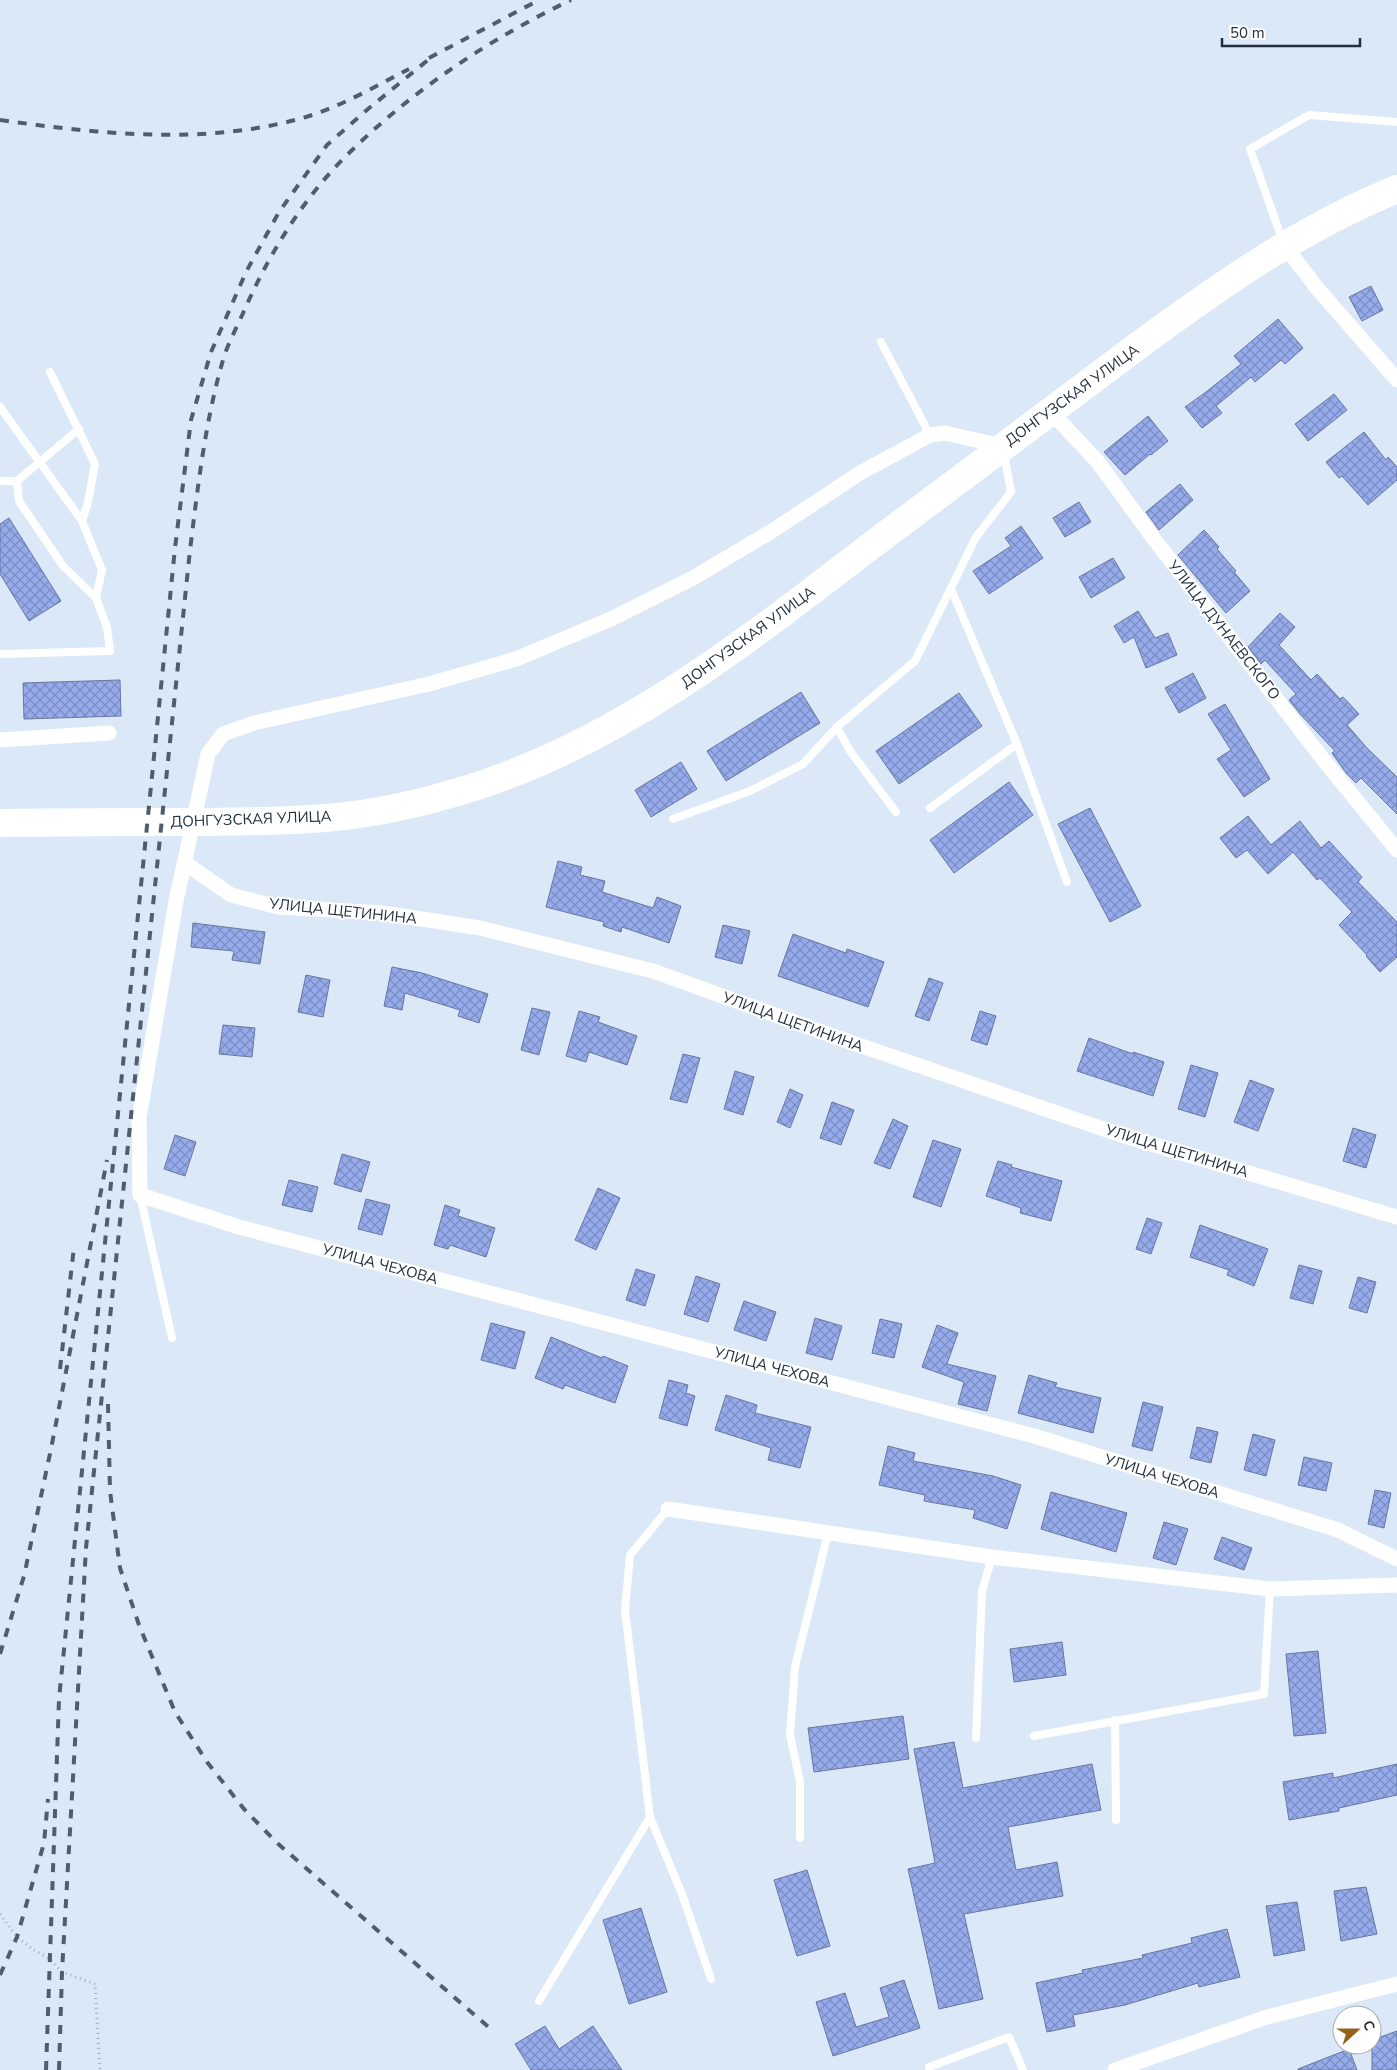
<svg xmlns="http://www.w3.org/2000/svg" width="1397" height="2070" viewBox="0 0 1397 2070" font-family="'Nunito Sans',sans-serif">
<defs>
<pattern id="building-cross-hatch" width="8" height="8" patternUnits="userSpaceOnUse" patternTransform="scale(1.25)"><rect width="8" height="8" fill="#96abec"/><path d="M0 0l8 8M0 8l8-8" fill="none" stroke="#7a8cc1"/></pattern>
</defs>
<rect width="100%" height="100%" fill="#dae8f8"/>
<g fill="url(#building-cross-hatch)" stroke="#6976a0">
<polygon points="1371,286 1383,310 1362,321 1349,297"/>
<polygon points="1278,319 1303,348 1285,364 1281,360 1255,382 1251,377 1216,406 1222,413 1202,428 1185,407 1206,392 1241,364 1234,356"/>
<polygon points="1334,394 1347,410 1308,441 1295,424"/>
<polygon points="1148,416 1168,441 1151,455 1150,454 1125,475 1104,452"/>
<polygon points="1364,432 1386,460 1388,457 1397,467 1397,480 1368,505 1342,476 1339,478 1326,462"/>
<polygon points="1180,484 1193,500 1159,530 1146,512"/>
<polygon points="1079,502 1091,522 1065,537 1053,518"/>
<polygon points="9,518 61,601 29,621 0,574 0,524"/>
<polygon points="1021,526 1043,558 989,594 973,571 1011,546 1005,538"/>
<polygon points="1204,530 1219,547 1217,549 1236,571 1234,572 1250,591 1226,613 1178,555"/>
<polygon points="1113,558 1125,578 1091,598 1079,577"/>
<polygon points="1138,611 1155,638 1168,633 1177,655 1146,668 1134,637 1124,643 1114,626"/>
<polygon points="1280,613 1295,627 1279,645 1311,680 1317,674 1340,699 1343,697 1359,714 1347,725 1367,748 1397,777 1397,814 1361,778 1356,783 1346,773 1332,753 1335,751 1301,715 1289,700 1296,694 1265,660 1261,664 1248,647"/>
<polygon points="1193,673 1206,698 1179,713 1165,688"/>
<polygon points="120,680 121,716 24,719 23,683"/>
<polygon points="801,692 820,723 726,781 707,751"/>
<polygon points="959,693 982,726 899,784 876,751"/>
<polygon points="1225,704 1270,779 1244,797 1217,759 1231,750 1208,714"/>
<polygon points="681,762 697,789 651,817 635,790"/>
<polygon points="1009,782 1033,815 954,873 930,840"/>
<polygon points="1090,808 1141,906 1110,922 1058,824"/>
<polygon points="1248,816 1271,845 1300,821 1321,848 1329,841 1362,877 1358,882 1397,922 1397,957 1380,972 1366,956 1367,955 1339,925 1352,912 1320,878 1317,880 1293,852 1268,874 1247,850 1236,858 1220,838"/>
<polygon points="558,861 582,867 580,875 605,881 602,892 653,908 657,897 681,906 669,943 622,927 621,932 603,926 604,922 546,907"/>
<polygon points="193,923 265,932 260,964 232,960 234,951 191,947"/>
<polygon points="723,925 750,931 742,964 715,957"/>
<polygon points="793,934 846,953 847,949 884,962 868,1007 778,976"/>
<polygon points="392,967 422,973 488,994 479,1023 458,1016 460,1010 405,993 402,1010 384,1006"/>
<polygon points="306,975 330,980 323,1017 298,1012"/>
<polygon points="929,978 943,983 929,1021 915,1016"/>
<polygon points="532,1008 550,1012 539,1055 521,1050"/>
<polygon points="579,1011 600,1017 598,1022 637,1036 627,1065 589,1052 586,1062 566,1056"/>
<polygon points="980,1011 996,1016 987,1045 971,1040"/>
<polygon points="223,1025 255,1028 252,1057 219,1054"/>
<polygon points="1089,1038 1133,1054 1133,1052 1164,1062 1153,1096 1077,1071"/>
<polygon points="683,1054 700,1058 687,1103 670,1099"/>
<polygon points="1191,1065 1218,1073 1205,1117 1178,1109"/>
<polygon points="735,1071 754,1077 743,1115 724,1109"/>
<polygon points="1250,1080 1274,1089 1258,1131 1234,1122"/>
<polygon points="790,1089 803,1095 790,1128 777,1122"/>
<polygon points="832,1102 854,1110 841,1145 820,1138"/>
<polygon points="893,1119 908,1126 890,1169 874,1163"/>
<polygon points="1353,1128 1376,1135 1366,1168 1343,1161"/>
<polygon points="175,1135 196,1142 185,1176 164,1169"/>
<polygon points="933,1140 961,1149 941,1207 913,1197"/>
<polygon points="342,1154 370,1162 361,1192 334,1184"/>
<polygon points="998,1161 1012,1165 1011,1167 1062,1181 1051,1221 1020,1213 1021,1208 986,1196"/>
<polygon points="289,1180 318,1187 312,1212 282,1205"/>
<polygon points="598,1188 620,1198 596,1250 575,1240"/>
<polygon points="366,1199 390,1205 382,1235 358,1229"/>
<polygon points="445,1205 460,1210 458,1216 495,1228 486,1257 450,1245 448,1249 434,1245"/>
<polygon points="1147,1218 1162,1223 1151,1254 1136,1249"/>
<polygon points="1200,1225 1268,1249 1254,1286 1227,1275 1229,1270 1190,1257"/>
<polygon points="1299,1265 1322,1271 1313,1304 1290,1298"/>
<polygon points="636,1269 655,1275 645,1306 626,1300"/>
<polygon points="696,1276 720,1284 708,1322 684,1314"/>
<polygon points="1358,1277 1376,1282 1367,1313 1349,1308"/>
<polygon points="744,1301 776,1312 766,1341 734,1330"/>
<polygon points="815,1318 842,1326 832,1360 806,1353"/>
<polygon points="880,1319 902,1324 894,1358 872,1353"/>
<polygon points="491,1323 525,1332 515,1369 481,1360"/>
<polygon points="937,1325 958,1333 947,1364 996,1376 987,1411 958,1404 964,1382 922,1367"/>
<polygon points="551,1337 602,1358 603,1356 628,1366 615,1403 565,1385 563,1389 535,1378"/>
<polygon points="1029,1375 1057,1383 1055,1387 1101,1398 1093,1433 1018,1413"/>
<polygon points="669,1380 688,1385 686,1393 695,1396 687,1426 659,1418"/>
<polygon points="726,1395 757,1405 755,1413 811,1427 800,1468 768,1460 771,1448 715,1430"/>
<polygon points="1143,1402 1163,1407 1152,1451 1132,1446"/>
<polygon points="1197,1427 1218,1432 1211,1463 1190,1458"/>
<polygon points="1253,1434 1275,1440 1266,1476 1244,1470"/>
<polygon points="888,1446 915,1453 913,1461 993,1476 1021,1485 1007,1529 973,1518 975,1510 924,1501 925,1495 879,1485"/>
<polygon points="1304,1457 1332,1463 1326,1491 1298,1485"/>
<polygon points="1375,1490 1391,1493 1384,1528 1368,1524"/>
<polygon points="1051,1492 1127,1513 1116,1552 1041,1529"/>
<polygon points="1164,1522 1188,1529 1176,1565 1153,1558"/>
<polygon points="1222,1537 1252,1548 1244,1570 1214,1559"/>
<polygon points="1062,1642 1066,1675 1014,1682 1010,1649"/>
<polygon points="1318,1651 1326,1733 1294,1736 1286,1654"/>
<polygon points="903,1716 909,1759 814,1772 808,1728"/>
<polygon points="954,1742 963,1788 1092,1764 1101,1810 1008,1827 1016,1870 1057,1862 1063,1896 964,1914 983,1999 939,2009 908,1869 935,1863 914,1749"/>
<polygon points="1397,1764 1397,1795 1339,1808 1339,1811 1289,1820 1283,1782 1333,1773 1333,1778"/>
<polygon points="807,1870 830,1946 797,1956 774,1880"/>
<polygon points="1366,1887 1377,1934 1341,1941 1334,1891"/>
<polygon points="1297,1902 1305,1950 1274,1956 1266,1906"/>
<polygon points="641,1908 667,1992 629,2004 603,1920"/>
<polygon points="1227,1929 1240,1977 1199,1987 1198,1983 1125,2005 1073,2015 1075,2026 1047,2032 1036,1983 1083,1973 1082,1970 1143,1958 1142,1955 1192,1943 1191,1938"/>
<polygon points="904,1980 920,2028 833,2056 816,2002 845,1993 856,2027 889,2017 880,1988"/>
<polygon points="545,2026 559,2049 593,2026 622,2070 531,2070 515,2044"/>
<polygon points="1397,2031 1397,2070 1372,2070 1372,2040"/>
<polygon points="1349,2049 1357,2070 1298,2070 1298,2069"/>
</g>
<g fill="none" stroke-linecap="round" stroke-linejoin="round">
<polyline stroke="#9fadbd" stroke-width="3" stroke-dasharray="1 4" stroke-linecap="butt" points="0,1914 17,1937 34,1950 48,1958 62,1972 95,1984 100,2070"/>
<g stroke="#fff" stroke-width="8">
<polyline points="1283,242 1250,149 1309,115 1397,122"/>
<polyline points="881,342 930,435"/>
<polyline points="0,407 82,521"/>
<polyline points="0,481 17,481 79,429"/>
<polyline points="17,481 19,501 63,566 96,598"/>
<polyline points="951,589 1017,744 1067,882"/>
<polyline points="0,654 110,651 107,627 96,598 102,570 82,521 88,502 95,464 50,372"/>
<polyline points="930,808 1017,744"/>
<polyline points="896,812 850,751 837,727 915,661 976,537 1011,492 1004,453"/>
<polyline points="673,819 750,791 803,764 837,727"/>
<polyline points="140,1195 172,1338"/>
<polyline points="668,1509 630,1555 625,1610 650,1817 682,1894 711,1979"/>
<polyline points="1115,1720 1116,1820"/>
<polyline points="1034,1736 1264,1694 1270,1589"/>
<polyline points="976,1738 982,1591 992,1557"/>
<polyline points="800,1838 800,1782 790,1735 795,1667 828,1533"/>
<polyline points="539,2001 650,1817"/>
<polyline points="929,2067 1009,2037 1023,2070"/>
</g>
<g stroke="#fff" stroke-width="15">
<polyline points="1284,245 1317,288 1397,380"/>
<polyline points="1050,411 1098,462 1154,539 1322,758 1397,850"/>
<polyline points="1002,446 945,433 930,435 860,473 772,531 693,578 611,619 516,659 429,684 254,723 223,734 208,754 176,901 139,1118 140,1195 239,1227 1034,1436 1338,1530 1397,1559"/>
<polyline points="0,740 109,733"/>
<polyline points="185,863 231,895 278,907 383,913 480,928 653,971 847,1041 1121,1135 1397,1217"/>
<polyline points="668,1509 992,1557 1270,1589 1397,1585"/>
<polyline points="1115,2070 1267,2017 1397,1984"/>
</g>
<path stroke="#fff" stroke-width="28" d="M0,823C58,822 117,822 175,822C225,822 276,822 326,818C375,814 427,802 474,787C624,739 748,640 872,545C961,478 1050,411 1139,345C1221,285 1303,227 1397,189"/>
<g stroke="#4f5d6d" stroke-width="4" stroke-dasharray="9 9" stroke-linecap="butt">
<polyline points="429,58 539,0"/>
<path d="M0,120C101,134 206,146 306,117C342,106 376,86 409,69"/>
<polyline points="60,1369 74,1247"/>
<polyline points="108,1404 110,1491 120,1568 139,1625 175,1712 207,1762 244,1809 276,1842 493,2031"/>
<polyline points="0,1654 24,1576 51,1449 107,1160"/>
<polyline points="0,1975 17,1937 44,1843 48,1799"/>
<polyline points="46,2070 59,1699 175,548 191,420 211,352 246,272 279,212 327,145 368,109 434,55"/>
<path d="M59,2070L62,1972L86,1548L190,550C198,486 205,422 223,360C228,343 237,327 244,311C268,256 302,200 345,157C410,92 489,39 571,0"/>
</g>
</g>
<g text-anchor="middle" stroke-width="4" stroke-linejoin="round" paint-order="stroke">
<g font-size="15" fill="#212f3e" stroke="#fff">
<text transform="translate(1072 395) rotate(-36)" y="5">ДОНГУЗСКАЯ УЛИЦА</text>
<text transform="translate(1224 630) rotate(52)" y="5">УЛИЦА ДУНАЕВСКОГО</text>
<text transform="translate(748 637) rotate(-36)" y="5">ДОНГУЗСКАЯ УЛИЦА</text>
<text transform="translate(251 819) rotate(-2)" y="5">ДОНГУЗСКАЯ УЛИЦА</text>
<text transform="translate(343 911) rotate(6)" y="5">УЛИЦА ЩЕТИНИНА</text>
<text transform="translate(793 1022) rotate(20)" y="5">УЛИЦА ЩЕТИНИНА</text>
<text transform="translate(1177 1151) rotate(17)" y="5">УЛИЦА ЩЕТИНИНА</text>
<text transform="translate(380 1264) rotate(15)" y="5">УЛИЦА ЧЕХОВА</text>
<text transform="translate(772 1367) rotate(15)" y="5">УЛИЦА ЧЕХОВА</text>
<text transform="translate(1162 1476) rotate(17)" y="5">УЛИЦА ЧЕХОВА</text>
</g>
</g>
<g transform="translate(1357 2030) rotate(69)"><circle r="24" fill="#ffffff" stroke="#a6acb2"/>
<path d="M0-4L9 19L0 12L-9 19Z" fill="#966317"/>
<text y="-8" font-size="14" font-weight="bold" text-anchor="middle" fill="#212f3e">С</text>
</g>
<path d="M1222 38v8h138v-8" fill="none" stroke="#212f3e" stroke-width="2.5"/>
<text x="1230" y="38" font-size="15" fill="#212f3e" stroke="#ffffff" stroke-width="4" paint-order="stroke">50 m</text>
</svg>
